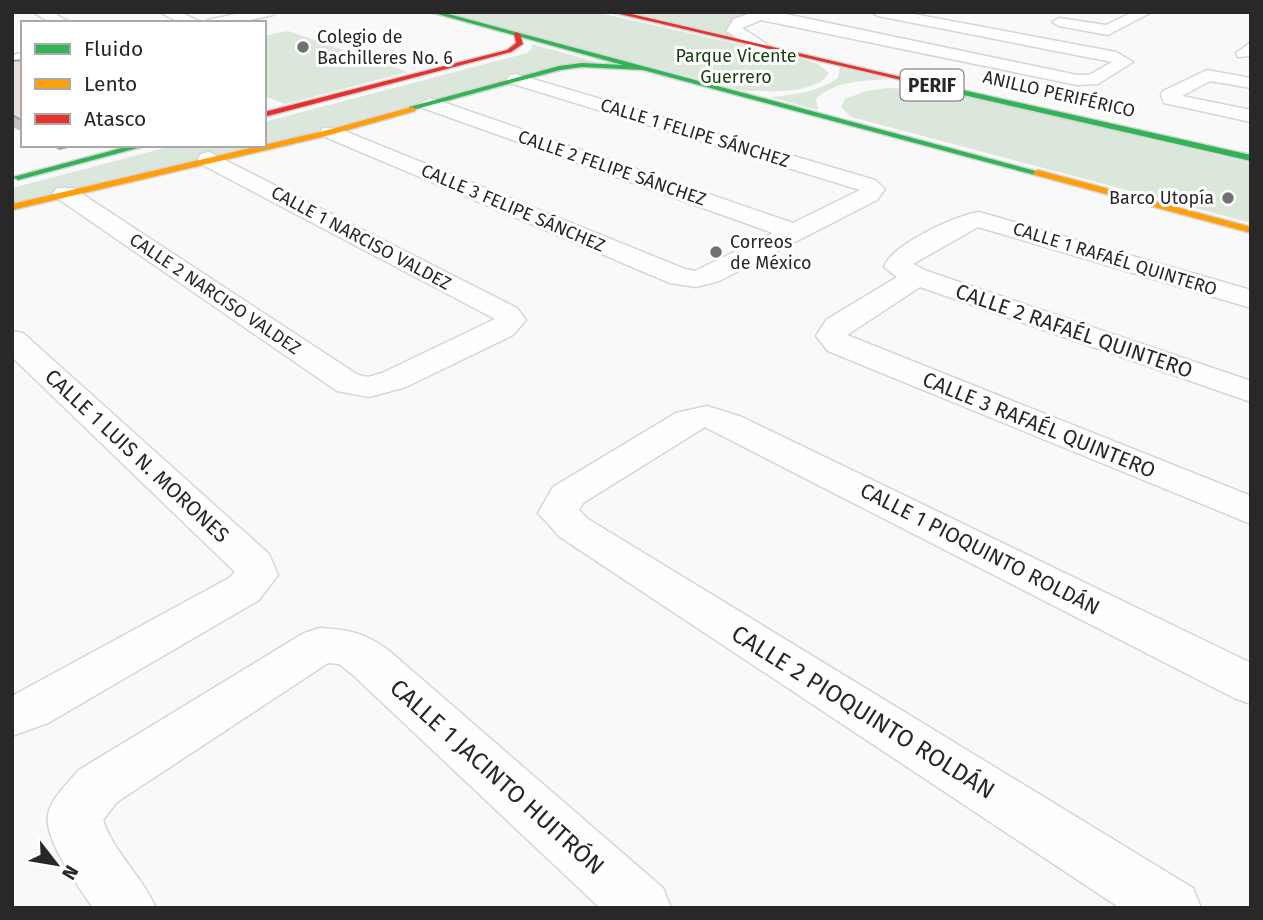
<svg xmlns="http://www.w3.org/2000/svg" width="1263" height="920" viewBox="0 0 1263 920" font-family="'Fira Sans',sans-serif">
<rect width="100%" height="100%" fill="#f9f9f9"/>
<g fill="#dce7db">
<path d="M444,12H595L804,59L818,64L829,73C816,95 764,92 741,90Z"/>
<polygon points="626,12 761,12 732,36"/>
<polygon points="288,31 408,72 285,104 264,96 264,36"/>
<polygon points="531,44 597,62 264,145 264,122 527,53 532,48"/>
<path d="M840,67L889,79C864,81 836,80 816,99L818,110L770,97C794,95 818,92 838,78Z"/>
<polygon points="888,88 945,91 1251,163 1251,223 851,117 841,107 845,99 866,91"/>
<polygon points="176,145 264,145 12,203 12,188"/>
</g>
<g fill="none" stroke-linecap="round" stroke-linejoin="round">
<defs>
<g id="street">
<polygon points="33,12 52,12 71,23 51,23"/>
<polygon points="159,12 180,12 203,23 181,23"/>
<polygon points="245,12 275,12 273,15 236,23 206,23 208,20"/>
<polygon points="754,12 776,12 1077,75 1089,75 1112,62 878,16 871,12 903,12 1116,52 1133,62 1098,84 1077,85 761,20 742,28 765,43 767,46 765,49 759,51 726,31 734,19"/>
<polygon points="1133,12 1150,13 1108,35 1059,26 1052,22 1059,18 1106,25"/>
<polygon points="1251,42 1251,56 1238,57 1236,53"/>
<polygon points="23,53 23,63 12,65 12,55"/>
<polygon points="1207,70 1251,78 1251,88 1210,81 1182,96 1251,110 1251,122 1164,103 1161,95 1163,91"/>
<polygon points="516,74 875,180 885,189 877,200 719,281 696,287 670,283 323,136 320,132 323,128 337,128 685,269 695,271 773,233 423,108 420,104 430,98 437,100 793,223 860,190 510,83 507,79 510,75"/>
<polygon points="209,152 517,308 526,320 513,335 406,387 369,397 337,391 57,198 53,193 57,188 73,188 358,375 368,377 382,373 495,319 201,164 198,159 201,154"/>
<path d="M979,212L1251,290V308L978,227L913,264L927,271L1251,381V402L920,287L847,335L1251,496V524L828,351L816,336L826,320L897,277L884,267C891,245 956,215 979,212Z"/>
<polygon points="12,331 23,333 269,554 278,575 259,600 48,723 12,736 12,696 229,578 235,572 12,357"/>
<polygon points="707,406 742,417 1251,663 1251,704 1234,698 705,427 583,503 579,510 588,519 1193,888 1201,908 1120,908 560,537 538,513 553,487 676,413"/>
<path d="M320,628C350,630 362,632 387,649L663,888L671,908H600L353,675L339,664L328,663L117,802L103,820C113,852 143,877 156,908H93C79,887 44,840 48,815C51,798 69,782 79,770L304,633Z"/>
</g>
<g id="fast">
<polygon points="430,12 441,12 1043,173 1035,175 643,70 582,67 560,70 409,111 409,107 559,66 582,63 623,65"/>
<polygon points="914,79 1251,155 1251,161 911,83"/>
<polygon points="133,145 149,145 18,180 13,177"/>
</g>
<g id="slow">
<polygon points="412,107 416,109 415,111 330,135 12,210 12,204 328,130"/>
<polygon points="1038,170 1251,227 1251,233 1035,175 1033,173"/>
</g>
<g id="jam">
<polygon points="611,12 623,12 918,81 914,83"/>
<polygon points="517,32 520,34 523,44 511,52 264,117 264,112 507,50 516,43 514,34"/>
</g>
</defs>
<use href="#street" stroke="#d6d6d6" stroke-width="3"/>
<use href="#fast" stroke="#d6d6d6" stroke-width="3"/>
<use href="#slow" stroke="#d6d6d6" stroke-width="3"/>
<use href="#jam" stroke="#d6d6d6" stroke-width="3"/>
<use href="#street" fill="#fefefe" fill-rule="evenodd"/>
<use href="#fast" fill="#30b455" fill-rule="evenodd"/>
<use href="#slow" fill="#ff9f0a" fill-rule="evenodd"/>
<use href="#jam" fill="#e5322d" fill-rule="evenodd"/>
</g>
<g fill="#c9c2be">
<polygon points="23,60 23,132 12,127 12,61"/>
<polygon points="49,145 79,145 59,150"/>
</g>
<polygon fill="#a49e9b" points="57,145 79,145 59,150"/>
<polygon fill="#eae1dd" stroke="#a49e9b" stroke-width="2" points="23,60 23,121 12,115 12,61"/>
<g fill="#717171" stroke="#fff" stroke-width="2.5">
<circle cx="303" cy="47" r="7"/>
<circle cx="1228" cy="198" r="7"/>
<circle cx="716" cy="252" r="7"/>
</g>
<g text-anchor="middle" stroke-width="6" stroke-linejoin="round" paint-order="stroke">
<g font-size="18" fill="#282828" stroke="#fff" text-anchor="start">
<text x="317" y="43">Colegio de<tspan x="317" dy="21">Bachilleres No. 6</tspan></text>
<text x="1214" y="204" text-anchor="end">Barco Utopía</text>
<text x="730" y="248">Correos<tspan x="730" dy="21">de México</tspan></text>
</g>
<g font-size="18" fill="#153f0f" stroke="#fff">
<text x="736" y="62">Parque Vicente<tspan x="736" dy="21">Guerrero</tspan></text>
</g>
<g font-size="18" fill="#282828" stroke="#fff">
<text transform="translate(1059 94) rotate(13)" y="6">ANILLO PERIFÉRICO</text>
<text transform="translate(695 133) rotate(17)" y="6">CALLE 1 FELIPE SÁNCHEZ</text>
<text transform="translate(612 168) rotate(19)" y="6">CALLE 2 FELIPE SÁNCHEZ</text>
<text transform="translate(513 208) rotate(23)" y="6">CALLE 3 FELIPE SÁNCHEZ</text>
<text transform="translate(361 238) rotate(28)" y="6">CALLE 1 NARCISO VALDEZ</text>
<text transform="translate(1115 259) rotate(17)" y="6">CALLE 1 RAFAÉL QUINTERO</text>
<text transform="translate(215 294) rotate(34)" y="6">CALLE 2 NARCISO VALDEZ</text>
</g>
<rect fill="#fff" stroke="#686868" stroke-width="2" x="900.5" y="69.5" width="63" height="31" rx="5"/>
<g font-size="19" font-weight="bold" fill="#282828">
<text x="932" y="92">PERIF</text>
</g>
<g font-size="21" fill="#282828" stroke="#fff">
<text transform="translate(1074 331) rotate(19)" y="7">CALLE 2 RAFAÉL QUINTERO</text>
<text transform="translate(1039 425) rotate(22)" y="7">CALLE 3 RAFAÉL QUINTERO</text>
<text transform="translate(137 456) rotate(43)" y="7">CALLE 1 LUIS N. MORONES</text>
<text transform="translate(980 549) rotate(27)" y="7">CALLE 1 PIOQUINTO ROLDÁN</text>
</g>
<g font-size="24" fill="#282828" stroke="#fff">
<text transform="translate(863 712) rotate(32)" y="8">CALLE 2 PIOQUINTO ROLDÁN</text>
<text transform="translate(497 777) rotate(42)" y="8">CALLE 1 JACINTO HUITRÓN</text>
</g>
</g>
<rect width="1263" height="920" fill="none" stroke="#282828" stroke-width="28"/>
<rect x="21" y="21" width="245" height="126" fill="#ffffff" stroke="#a9a9a9" stroke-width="2"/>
<rect x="35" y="44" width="35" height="10" fill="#30b455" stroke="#a9a9a9" stroke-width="2"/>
<text x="84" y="56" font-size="21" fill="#282828">Fluido</text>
<rect x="35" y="79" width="35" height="10" fill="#ff9f0a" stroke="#a9a9a9" stroke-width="2"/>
<text x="84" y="91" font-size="21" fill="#282828">Lento</text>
<rect x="35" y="114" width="35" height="10" fill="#e5322d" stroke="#a9a9a9" stroke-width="2"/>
<text x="84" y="126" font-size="21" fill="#282828">Atasco</text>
<g transform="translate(56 864) rotate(121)" stroke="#ffffff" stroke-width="5" paint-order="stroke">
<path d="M0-5L12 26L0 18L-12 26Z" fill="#282828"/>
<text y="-10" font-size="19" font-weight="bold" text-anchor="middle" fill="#282828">N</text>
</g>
</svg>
